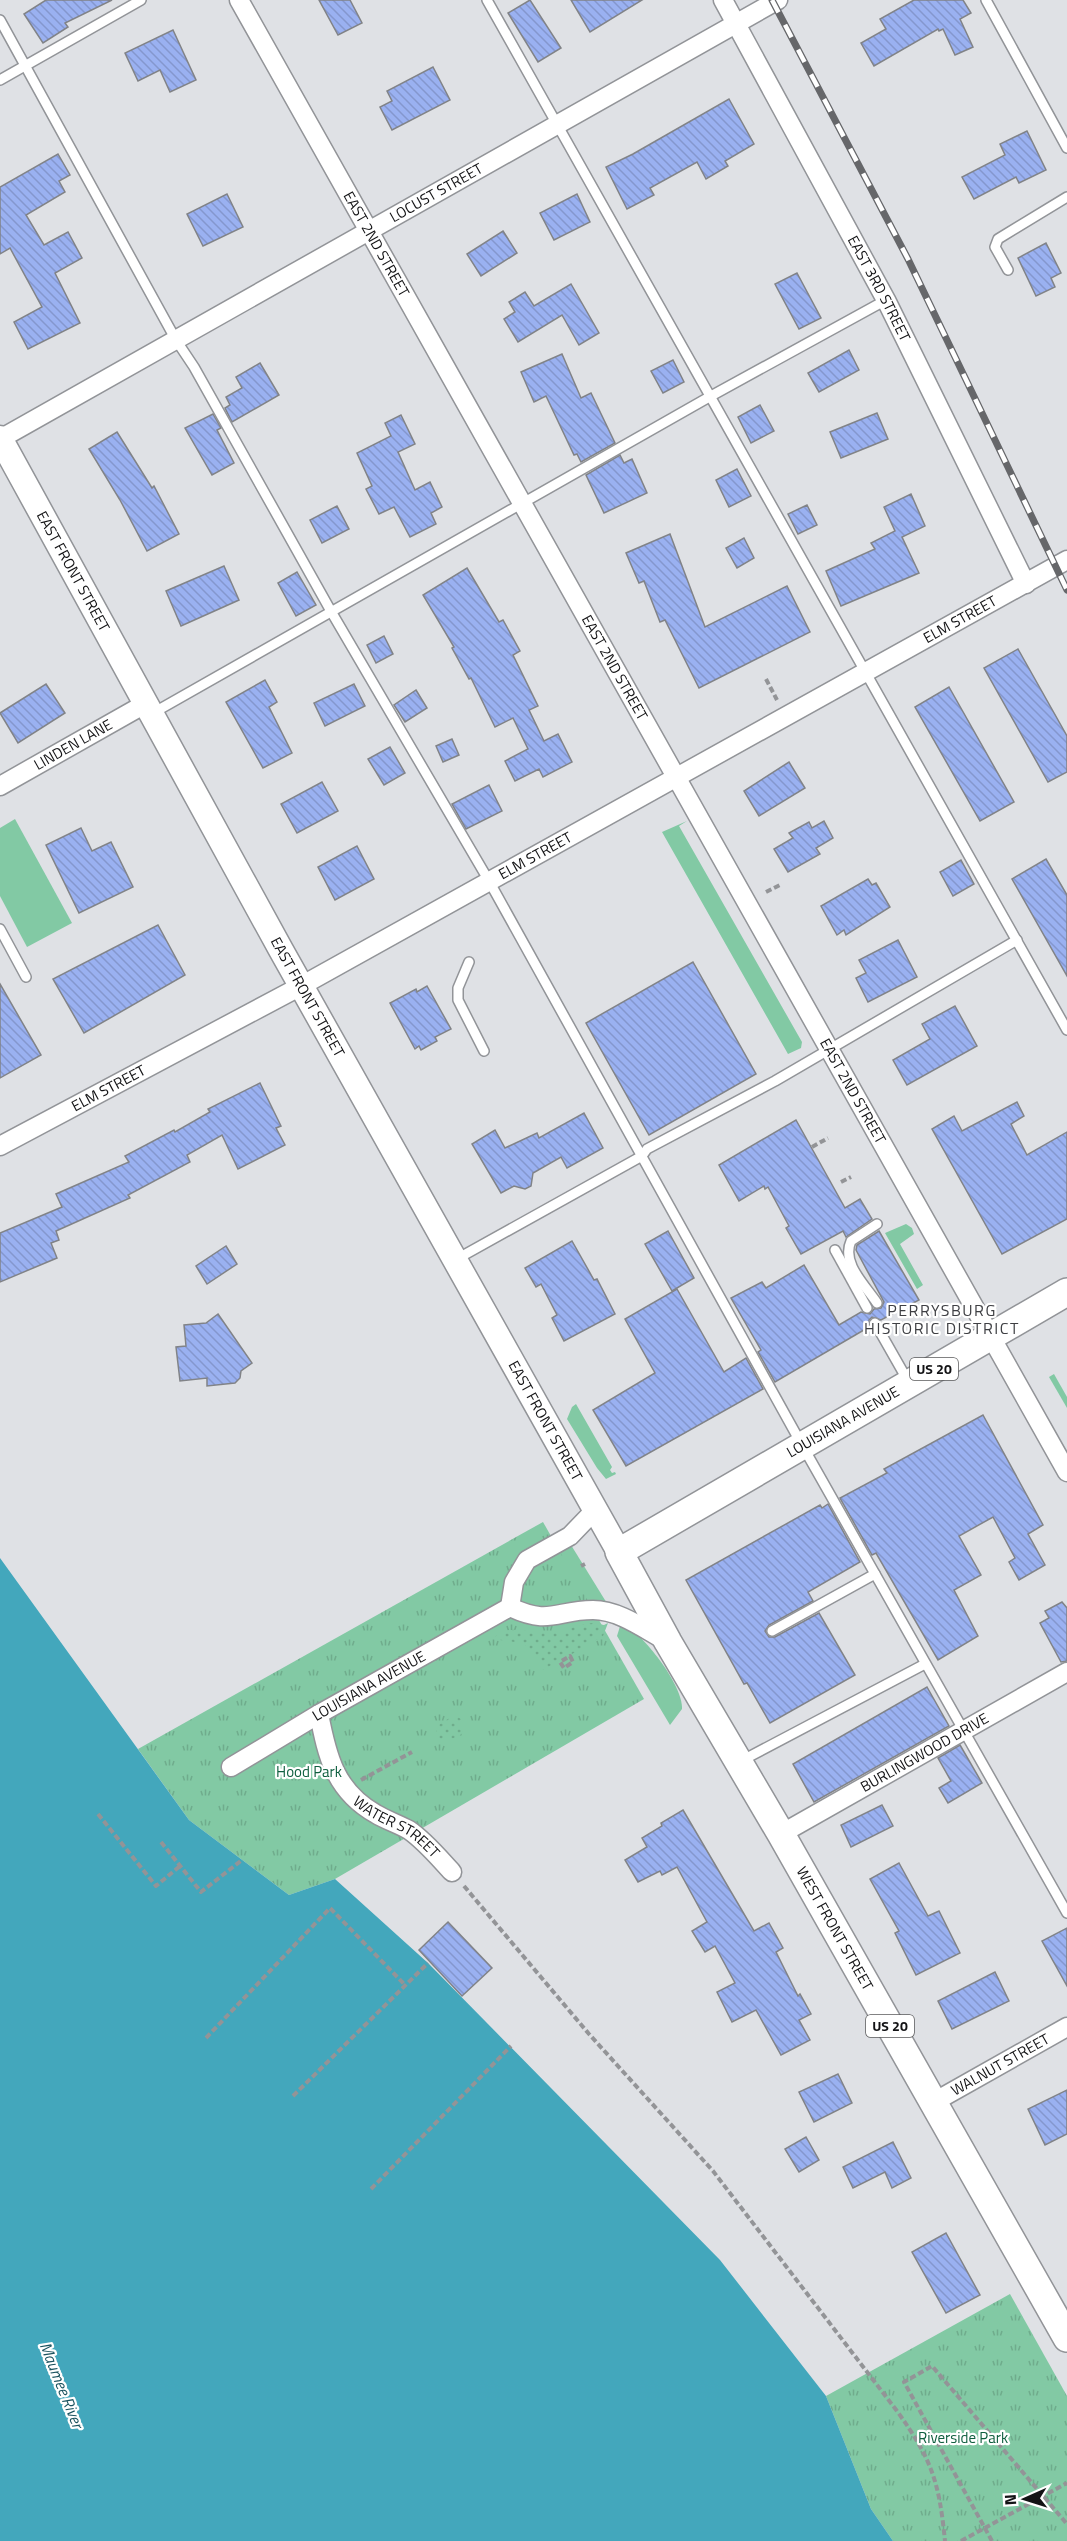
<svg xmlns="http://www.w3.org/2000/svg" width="1067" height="2541" viewBox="0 0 1067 2541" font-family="'Titillium Web',sans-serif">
<defs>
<pattern id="park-tufts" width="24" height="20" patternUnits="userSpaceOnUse" patternTransform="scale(1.5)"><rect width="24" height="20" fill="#82c9a4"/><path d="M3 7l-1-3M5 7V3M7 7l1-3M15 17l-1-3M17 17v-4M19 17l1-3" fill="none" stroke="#6fac8c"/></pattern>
<pattern id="garden-dots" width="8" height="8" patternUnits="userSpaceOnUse" patternTransform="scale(1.5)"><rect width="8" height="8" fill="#82c9a4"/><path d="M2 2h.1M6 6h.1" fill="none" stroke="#6fac8c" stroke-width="1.8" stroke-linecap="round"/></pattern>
<pattern id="building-back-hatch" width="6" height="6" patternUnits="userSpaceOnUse" patternTransform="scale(1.5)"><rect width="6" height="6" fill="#9ab1f1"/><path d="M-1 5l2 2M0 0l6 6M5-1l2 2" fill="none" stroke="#8497ce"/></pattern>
</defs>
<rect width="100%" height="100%" fill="#dfe1e5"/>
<g fill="#82c9a4">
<polygon points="15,819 72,923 27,947 0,896 0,828"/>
<polygon points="687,821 679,826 802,1042 801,1048 788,1054 662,832"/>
<polygon points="906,1224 912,1228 914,1234 900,1244 923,1285 917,1289 885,1233"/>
<polygon points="1054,1374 1067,1397 1067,1408 1049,1377"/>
<polygon points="576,1404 612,1467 610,1470 612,1473 615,1472 616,1474 606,1479 597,1468 567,1419 572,1407"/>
<polygon points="571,1545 608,1605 586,1602 527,1574"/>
<path d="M621,1623C643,1633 683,1685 682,1709L670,1725L617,1636Z"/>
</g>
<g fill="url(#park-tufts)">
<polygon points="543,1522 644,1699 335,1879 289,1895 189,1820 138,1749"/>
<polygon points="1010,2294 1067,2396 1067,2541 893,2541 871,2509 826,2396"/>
</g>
<g fill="url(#garden-dots)">
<path d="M593,1623L604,1625L608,1623L603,1636L572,1654L566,1652L558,1657V1661L543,1670C533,1641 520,1643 493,1639C509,1621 530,1635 551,1633C565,1632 576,1624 593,1623Z"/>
<path d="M451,1717H458L462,1720L463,1733C454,1739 445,1743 436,1736L437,1726Z"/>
</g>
<polygon fill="#43a7bc" points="0,1558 189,1820 289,1895 335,1879 428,1963 720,2260 826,2396 871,2509 893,2541 0,2541"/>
<g fill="url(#building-back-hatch)" stroke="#818387" stroke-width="1.5">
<polygon points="46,0 112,0 65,23 68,27 43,43 24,14"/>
<polygon points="319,0 350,0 362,23 338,35"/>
<polygon points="530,0 561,48 538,62 508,13"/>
<polygon points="571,0 642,0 590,32"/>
<polygon points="914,0 963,0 971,13 960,19 973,47 955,55 943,29 939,31 938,29 874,66 861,43 886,29 880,19"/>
<polygon points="173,30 196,80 170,92 160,70 138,81 125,53"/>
<polygon points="433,67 450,100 392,130 380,107 392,101 387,91"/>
<polygon points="729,99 754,144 725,161 728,166 706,179 697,162 650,188 654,195 627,209 606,167 633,154"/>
<polygon points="1027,131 1046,170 1019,183 1016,177 974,199 962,177 1005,155 1000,144"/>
<polygon points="58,154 70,175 59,181 65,192 26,215 44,245 68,232 82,258 55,273 80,323 28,349 14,322 42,307 10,248 0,254 0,187"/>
<polygon points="227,194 243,227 203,246 187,214"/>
<polygon points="577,194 590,222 554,240 540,213"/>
<polygon points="503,231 517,253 481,276 467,254"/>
<polygon points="1046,243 1061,273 1051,278 1055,287 1036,296 1018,258"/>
<polygon points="797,273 821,318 799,329 775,284"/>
<polygon points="571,284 599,333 579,345 562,315 518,342 504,319 515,312 509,302 525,292 534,306"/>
<polygon points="849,350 859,370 819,392 808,373"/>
<polygon points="562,354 581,398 591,393 615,443 581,462 577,454 574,455 546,396 534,402 521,372"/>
<polygon points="673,360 684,382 663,393 651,371"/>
<polygon points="260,363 279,395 232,422 225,408 230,405 226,397 242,388 236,377"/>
<polygon points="760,405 774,431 751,443 738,417"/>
<polygon points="877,413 888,439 841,458 830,432"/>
<polygon points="213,414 221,428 217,430 234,463 212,475 185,428"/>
<polygon points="401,415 415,444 398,452 415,490 430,482 442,507 431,513 436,524 410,537 394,507 379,514 366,489 372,486 357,453 391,436 385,423"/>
<polygon points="117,432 152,488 154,486 179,534 147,551 120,500 89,449"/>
<polygon points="620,455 624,463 632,459 647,493 604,513 586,475"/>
<polygon points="737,469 751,496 729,507 716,480"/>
<polygon points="911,494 925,526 902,537 919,573 841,606 826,571 875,549 871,543 895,531 884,507"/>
<polygon points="807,505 817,525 798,534 788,514"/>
<polygon points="337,506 349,529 322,543 310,520"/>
<polygon points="670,534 705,627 787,586 810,632 699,688 665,620 660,622 644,581 639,583 626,553"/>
<polygon points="744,538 754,558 737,568 726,548"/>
<polygon points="224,566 239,600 181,626 166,591"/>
<polygon points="467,568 499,622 503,620 520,651 513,655 538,706 529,710 544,741 558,734 572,762 543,777 539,769 515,781 505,761 528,749 513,718 495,727 471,678 469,679 452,648 454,647 423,595"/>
<polygon points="297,572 316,605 296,616 278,583"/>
<polygon points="384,636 393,654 376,663 367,645"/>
<polygon points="1018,649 1067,736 1067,772 1048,782 984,668"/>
<polygon points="265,680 277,702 269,707 292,753 263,768 226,702"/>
<polygon points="46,684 65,713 18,743 0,713"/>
<polygon points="354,684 365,706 325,726 314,703"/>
<polygon points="949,687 1014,802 980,821 915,707"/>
<polygon points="416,690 427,708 405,722 394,705"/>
<polygon points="452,739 459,755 443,762 436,746"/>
<polygon points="390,747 405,773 384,785 368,759"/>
<polygon points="789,762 805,788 759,816 744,791"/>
<polygon points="322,782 338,811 297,833 281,804"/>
<polygon points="489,785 502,811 466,829 452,804"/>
<polygon points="824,821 833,838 816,848 820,854 788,872 774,849 793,838 789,833 809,822 812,828"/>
<polygon points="81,828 92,851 111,842 133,887 79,913 46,845"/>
<polygon points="357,846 374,879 335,900 318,867"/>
<polygon points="1046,859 1067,895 1067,976 1012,879"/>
<polygon points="961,860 974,884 953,896 940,872"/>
<polygon points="868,879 872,885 876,883 890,907 846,935 844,930 837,935 821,906"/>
<polygon points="158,925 185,975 84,1033 53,979"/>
<polygon points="898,940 917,977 868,1002 856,978 866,973 859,960"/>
<polygon points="693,962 756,1074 649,1135 586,1023"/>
<polygon points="0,984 41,1055 0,1078"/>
<polygon points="427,986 451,1029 435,1037 437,1041 421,1050 419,1046 415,1049 390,1003 416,989 417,992"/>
<polygon points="955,1006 977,1046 907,1085 893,1060 930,1039 922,1024"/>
<polygon points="260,1083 281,1126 276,1128 285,1145 238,1169 222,1135 187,1155 190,1162 128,1195 130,1198 56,1231 59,1240 51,1243 57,1258 0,1282 0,1233 62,1207 56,1194 129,1162 125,1156 174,1130 175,1132 210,1112 208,1109"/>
<polygon points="1017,1102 1024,1116 1011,1124 1027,1155 1067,1132 1067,1219 1002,1254 932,1129 954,1116 962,1131"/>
<polygon points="584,1113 603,1148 567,1168 561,1157 533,1173 531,1186 525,1189 514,1186 501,1193 472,1144 495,1130 505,1148 537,1133 539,1138"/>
<polygon points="796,1120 845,1208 860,1199 872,1219 846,1237 843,1231 801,1254 786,1228 789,1226 768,1187 765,1189 764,1186 739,1201 719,1165"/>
<polygon points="668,1231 694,1278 672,1291 645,1244"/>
<polygon points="879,1231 919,1300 881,1320 872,1317 869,1320 869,1327 775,1382 758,1352 761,1350 731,1298 762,1282 766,1288 804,1265 839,1325 861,1312 870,1314 874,1309 881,1308 884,1302 856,1250 857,1245"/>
<polygon points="572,1241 594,1280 597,1279 615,1314 564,1341 552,1318 557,1315 541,1284 536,1287 525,1268"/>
<polygon points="226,1246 237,1264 207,1284 196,1266"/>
<polygon points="677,1289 724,1372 746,1358 763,1389 626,1466 593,1410 655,1373 625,1319"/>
<polygon points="218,1314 252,1363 241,1371 240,1378 235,1383 207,1386 207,1378 180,1381 176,1347 186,1346 184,1325 206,1323"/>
<polygon points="983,1415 1043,1525 1028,1534 1045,1565 1019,1580 1009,1562 1015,1558 993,1517 959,1536 981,1575 954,1590 978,1636 938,1660 876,1553 872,1555 840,1498 887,1473 884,1469"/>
<polygon points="828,1504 860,1562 808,1592 813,1601 769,1625 765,1631 769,1637 775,1637 819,1613 855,1675 770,1723 747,1683 744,1684 686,1580 820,1505 822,1508"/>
<polygon points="1062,1602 1067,1608 1067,1661 1061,1662 1040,1623 1049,1618 1045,1611"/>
<polygon points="927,1687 949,1726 814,1802 793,1764"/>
<polygon points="960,1745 982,1783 948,1803 939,1788 951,1781 938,1758"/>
<polygon points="882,1805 893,1826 851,1847 841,1825"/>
<polygon points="683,1810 754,1931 769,1923 783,1948 776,1952 798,1996 800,1994 811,2014 799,2020 810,2040 781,2055 756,2010 732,2022 717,1992 735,1983 715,1946 705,1952 692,1931 707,1922 677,1867 662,1875 660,1871 638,1882 625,1860 647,1847 642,1838 662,1826 661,1823"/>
<polygon points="899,1863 928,1916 939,1911 960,1953 916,1975 895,1933 899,1931 870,1879"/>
<polygon points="448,1922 492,1968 462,1996 419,1950"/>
<polygon points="1067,1928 1067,1986 1042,1941"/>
<polygon points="995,1972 1009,2001 952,2029 938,2001"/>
<polygon points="838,2074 852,2103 814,2122 799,2092"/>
<polygon points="1067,2090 1067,2134 1045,2145 1028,2109"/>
<polygon points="806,2137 819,2160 799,2172 785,2149"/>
<polygon points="893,2142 911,2178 892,2188 885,2172 853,2188 843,2167"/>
<polygon points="946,2233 980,2295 946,2313 912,2252"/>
</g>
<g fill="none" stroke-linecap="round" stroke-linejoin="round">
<defs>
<g id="service">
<polyline points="487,0 1067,1030"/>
<polyline points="986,0 1067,148"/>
<polyline points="0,20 176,340 194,367 332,613 489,881 802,1445 1067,1913"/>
<polyline points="0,80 141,0"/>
<polyline points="1008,270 995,247 998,239 1067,197"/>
<polyline points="153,713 711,396 886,300"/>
<polyline points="0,929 26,977"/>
<polyline points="469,962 458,988 458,1000 484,1051"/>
<path d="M877,1224L851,1241C841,1263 865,1285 877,1303"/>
<polyline points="835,1250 867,1308"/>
<polyline points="455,1260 642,1156 647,1149 775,1081 1017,940"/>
<polyline points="875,1323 908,1381"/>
<polyline points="772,1631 875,1574"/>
<polyline points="741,1761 925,1664"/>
</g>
<g id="minor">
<path id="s1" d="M239,0L1067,1472"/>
<path id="s2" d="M723,0L886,300L1026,584"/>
<path id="s3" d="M0,439L778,0"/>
<path id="s4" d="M0,786L145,704"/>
<path id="s5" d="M0,1146L301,986L1067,560"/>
<path d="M510,1607C550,1626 556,1610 593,1610C619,1610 644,1629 666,1641"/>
<polyline points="510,1607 514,1582 527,1560 570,1536 596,1509"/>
<path id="s6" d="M319,1714C327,1756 335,1791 376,1814C386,1820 398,1824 409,1830C425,1841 439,1858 452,1872"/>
<path id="s7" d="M231,1767L319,1714L510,1607"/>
<path id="s8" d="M781,1834L1067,1672"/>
<path id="s9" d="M934,2102L1067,2027"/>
</g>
<g id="secondary">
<path id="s10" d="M0,438L281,950L619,1552"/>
</g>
<g id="primary">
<path id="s11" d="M1067,1292L619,1552L668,1642L781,1834L1067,2338"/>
</g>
</defs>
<use href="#service" stroke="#929498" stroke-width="12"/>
<use href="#minor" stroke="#929498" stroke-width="21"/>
<use href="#secondary" stroke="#929498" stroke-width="27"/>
<use href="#primary" stroke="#929498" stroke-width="30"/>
<g stroke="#939497" stroke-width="4" stroke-dasharray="6 3" stroke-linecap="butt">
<polyline points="766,679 777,700"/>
<polyline points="766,892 780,885"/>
<polyline points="812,1147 828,1138"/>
<polyline points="841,1182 851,1177"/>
<polyline points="581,1566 585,1564"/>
<polygon points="570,1656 573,1662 564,1668 560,1662"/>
<polyline points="361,1780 412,1752"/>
<polyline points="98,1814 156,1886 180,1866"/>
<polyline points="161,1842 201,1892 242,1860"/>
<path d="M464,1886L589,2034L713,2171L897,2411C932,2460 939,2481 945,2541"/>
<polyline points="206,2038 330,1908 405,1985"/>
<polyline points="293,2096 428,1963"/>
<polyline points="371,2189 511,2046"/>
<polyline points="961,2541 1067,2483"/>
<polyline points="992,2541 904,2382 932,2366 1067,2524"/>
</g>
<use href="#service" stroke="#fff" stroke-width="9"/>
<use href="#minor" stroke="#fff" stroke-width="18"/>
<use href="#secondary" stroke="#fff" stroke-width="24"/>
<use href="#primary" stroke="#fff" stroke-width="27"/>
<defs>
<polyline id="rail" points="772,0 908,259 1067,590"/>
</defs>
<use href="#rail" stroke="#66676a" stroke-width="7"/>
<use href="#rail" stroke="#fff" stroke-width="4.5" stroke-dasharray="14" stroke-linecap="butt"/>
</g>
<g text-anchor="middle" stroke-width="4.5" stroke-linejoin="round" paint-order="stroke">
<g fill="#fff" stroke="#5a5a5b" stroke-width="1.5">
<rect x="910" y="1358" width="48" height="22" rx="4.5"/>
<rect x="866" y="2015" width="48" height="22" rx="4.5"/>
</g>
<g font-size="14" font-weight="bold" fill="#131315">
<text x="934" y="1374">US 20</text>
<text x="890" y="2031">US 20</text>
</g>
<g font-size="15" fill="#131315" stroke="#fff">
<text dy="5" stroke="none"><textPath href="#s3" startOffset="501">LOCUST STREET</textPath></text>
<text dy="5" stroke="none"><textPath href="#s1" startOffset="280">EAST 2ND STREET</textPath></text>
<text dy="5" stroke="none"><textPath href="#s2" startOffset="328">EAST 3RD STREET</textPath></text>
<text dy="5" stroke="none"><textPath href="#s10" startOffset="152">EAST FRONT STREET</textPath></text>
<text dy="5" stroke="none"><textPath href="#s5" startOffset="1095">ELM STREET</textPath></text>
<text dy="5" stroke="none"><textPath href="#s1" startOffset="766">EAST 2ND STREET</textPath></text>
<text dy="5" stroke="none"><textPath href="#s4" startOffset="84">LINDEN LANE</textPath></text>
<text dy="5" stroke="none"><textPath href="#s5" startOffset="609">ELM STREET</textPath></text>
<text dy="5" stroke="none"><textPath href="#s10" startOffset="638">EAST FRONT STREET</textPath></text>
<text dy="5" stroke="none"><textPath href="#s5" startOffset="123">ELM STREET</textPath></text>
<text dy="5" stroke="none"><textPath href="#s1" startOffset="1252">EAST 2ND STREET</textPath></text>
<text dy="5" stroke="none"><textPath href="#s10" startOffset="1124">EAST FRONT STREET</textPath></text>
<text transform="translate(843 1422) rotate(-30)" y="5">LOUISIANA AVENUE</text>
<text dy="5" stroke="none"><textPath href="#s7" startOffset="160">LOUISIANA AVENUE</textPath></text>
<text dy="5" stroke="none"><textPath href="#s8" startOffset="165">BURLINGWOOD DRIVE</textPath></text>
<text dy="5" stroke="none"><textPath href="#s6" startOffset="144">WATER STREET</textPath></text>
<text dy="5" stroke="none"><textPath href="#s11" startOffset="952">WEST FRONT STREET</textPath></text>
<text dy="5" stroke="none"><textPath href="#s9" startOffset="76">WALNUT STREET</textPath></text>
</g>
<g font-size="15" fill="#0f5f3f" stroke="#fff">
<text x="309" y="1777">Hood Park</text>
<text x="963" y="2443">Riverside Park</text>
</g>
<g font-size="16" letter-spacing="1.5" fill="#3e3f43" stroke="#fff">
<text x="942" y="1316">PERRYSBURG<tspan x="942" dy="18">HISTORIC DISTRICT</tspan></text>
</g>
<g font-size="16" font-style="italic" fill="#1b535f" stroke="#fff">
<text transform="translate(62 2385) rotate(68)" y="6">Maumee River</text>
</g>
</g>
<g transform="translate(1025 2499) rotate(267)" stroke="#ffffff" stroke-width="4.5" paint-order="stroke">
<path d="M0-4.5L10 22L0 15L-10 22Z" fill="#131315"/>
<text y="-9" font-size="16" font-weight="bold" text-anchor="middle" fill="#131315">N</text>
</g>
</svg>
